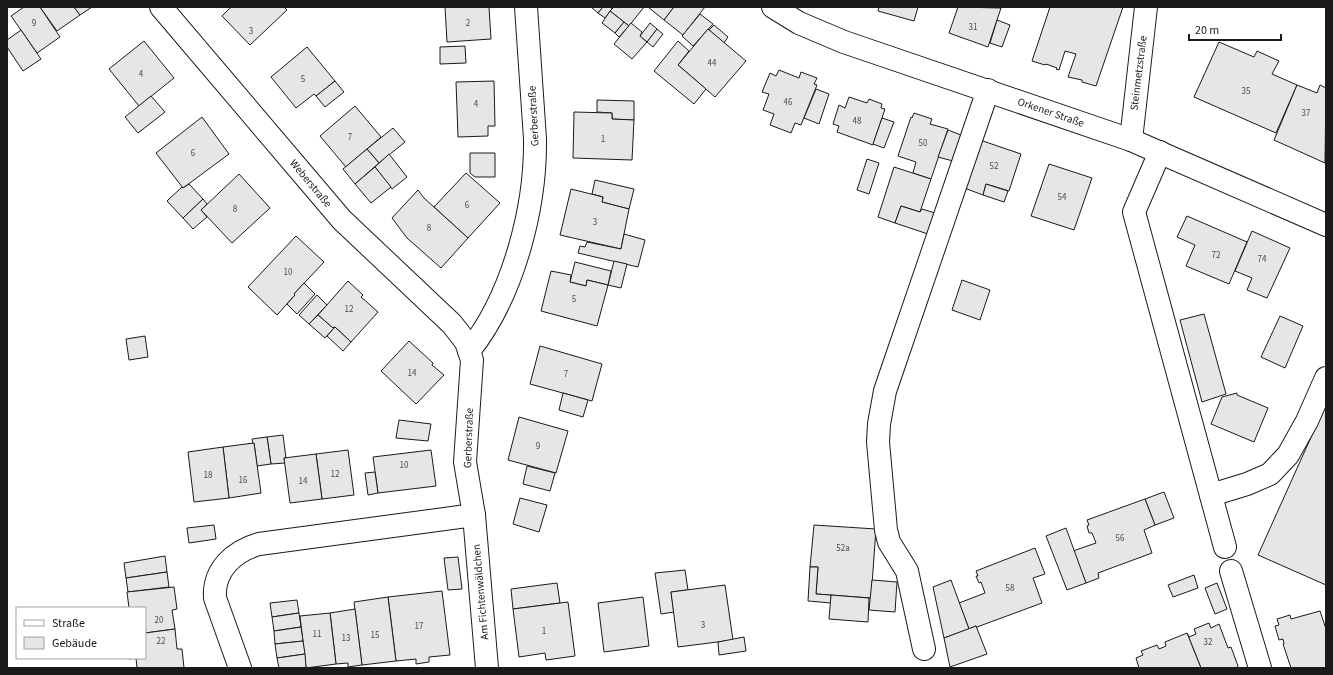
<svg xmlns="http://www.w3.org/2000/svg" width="1333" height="675" viewBox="0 0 1333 675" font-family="'Source Sans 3',sans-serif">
<rect width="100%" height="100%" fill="#fff"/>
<g fill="#e6e6e6" stroke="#1a1a1a">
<polygon points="24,7 40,7 60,37 37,53 11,16"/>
<polygon points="40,7 74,7 80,15 57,31"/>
<polygon points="74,7 92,7 80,15"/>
<polygon points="231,7 284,7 287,10 250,45 222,16"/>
<polygon points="445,7 489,7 491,39 447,42"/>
<polygon points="591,7 603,7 598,13"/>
<polygon points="603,7 610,7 612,9 605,18 598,13"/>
<polygon points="614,7 644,7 629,26 610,11"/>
<polygon points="648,7 674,7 664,20"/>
<polygon points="674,7 705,7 683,35 664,20"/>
<polygon points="879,7 918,7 914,21 878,11"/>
<polygon points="958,7 1001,8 988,47 949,33"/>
<polygon points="1050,7 1123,7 1096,86 1082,82 1082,80 1068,77 1076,54 1065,51 1059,70 1056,69 1057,68 1046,64 1045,65 1032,61"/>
<polygon points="610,11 624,22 615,33 602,23"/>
<polygon points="700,14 713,24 693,46 682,36"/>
<polygon points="997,20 1010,25 1002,47 990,43"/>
<polygon points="624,22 629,26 619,37 615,33"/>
<polygon points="631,23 642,32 640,36 647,42 632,59 614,44"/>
<polygon points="650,23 657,29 647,42 640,36"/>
<polygon points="714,25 728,37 724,43 709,30"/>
<polygon points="657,29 663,34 653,47 647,42"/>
<polygon points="708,29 746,61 715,97 678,65"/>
<polygon points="21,30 41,59 23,71 7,47 7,40"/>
<polygon points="144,41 174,78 139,106 109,69"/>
<polygon points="678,41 689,51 678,65 706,89 694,104 654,71"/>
<polygon points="1219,42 1254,57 1257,51 1279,61 1272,74 1297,85 1276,133 1194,97"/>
<polygon points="465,46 466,63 440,64 440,47"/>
<polygon points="307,47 335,81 316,96 314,94 296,108 271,77"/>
<polygon points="779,70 799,78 801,72 817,78 814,84 817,85 801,125 795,123 791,133 770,125 774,114 763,110 769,94 762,92 770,73 776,76"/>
<polygon points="335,81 344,92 325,107 316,96"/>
<polygon points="494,81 495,126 488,126 488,136 458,137 456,82"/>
<polygon points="1297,85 1317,93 1320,85 1326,88 1325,163 1274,140"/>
<polygon points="816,89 829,94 819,124 804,118"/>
<polygon points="151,96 165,112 138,133 125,117"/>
<polygon points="849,97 867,103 869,99 882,104 881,108 885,109 873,145 837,132 839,126 833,124 839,105 845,108"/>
<polygon points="597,100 634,101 634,120 612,119 612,113 597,112"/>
<polygon points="355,106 381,137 346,167 320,136"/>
<polygon points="574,112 612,113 612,119 634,120 632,160 573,158"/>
<polygon points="914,113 932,119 930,124 948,129 931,179 913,173 916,162 898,156 911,117 912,118"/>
<polygon points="202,117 229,154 183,188 156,153"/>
<polygon points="882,118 894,122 884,148 873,144"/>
<polygon points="393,128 405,142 379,163 367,149"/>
<polygon points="948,130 961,135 953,161 938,157"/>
<polygon points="980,140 1021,154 1009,191 986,184 983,195 964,188"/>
<polygon points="367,149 379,163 355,184 343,169"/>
<polygon points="470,153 495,153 495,177 475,177 470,173"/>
<polygon points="389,154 407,177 392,189 375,167"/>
<polygon points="867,159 879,163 869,194 857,190"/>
<polygon points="1049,164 1092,178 1074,230 1031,216"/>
<polygon points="375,167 391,187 371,203 355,184"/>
<polygon points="894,167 931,179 920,212 901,206 895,223 878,217"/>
<polygon points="466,173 500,203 468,238 434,207"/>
<polygon points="239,174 270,208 232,243 201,210"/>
<polygon points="595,180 634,189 629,209 602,202 603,197 592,194"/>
<polygon points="189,184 203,199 183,218 167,201 182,187 183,188"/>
<polygon points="986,184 1008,191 1004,202 983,195"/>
<polygon points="571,189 603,197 602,202 629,209 621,249 560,235"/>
<polygon points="418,190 424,198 468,238 441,268 407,238 392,218"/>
<polygon points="203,199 207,204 201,210 207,217 193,229 183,218"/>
<polygon points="901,206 920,212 922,209 935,213 928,234 895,223"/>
<polygon points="1187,216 1247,242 1229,284 1186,266 1195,245 1177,237"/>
<polygon points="1252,231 1290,248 1267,298 1247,290 1252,278 1235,271"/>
<polygon points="624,234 645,240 638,267 578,253 580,246 585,247 587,242 621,249"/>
<polygon points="296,236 324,262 294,294 295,295 277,315 248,287"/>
<polygon points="614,261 627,264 621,288 608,285"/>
<polygon points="575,262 611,271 608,285 587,280 586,286 570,282"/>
<polygon points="551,271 571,275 570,282 586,286 587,280 608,285 597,326 541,311"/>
<polygon points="962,280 990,290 980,320 952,310"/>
<polygon points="348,281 363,295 361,297 378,312 351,342 335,327 333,328 318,315"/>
<polygon points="304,283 315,294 297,314 287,304 295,295 294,294"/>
<polygon points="317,295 327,305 309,324 299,315"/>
<polygon points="1204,314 1226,394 1202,402 1180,320"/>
<polygon points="318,315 333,328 335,327 325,338 309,324"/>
<polygon points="1280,316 1303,326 1285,368 1261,357"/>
<polygon points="335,327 351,342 343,351 327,336"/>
<polygon points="145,336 148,357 129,360 126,339"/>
<polygon points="409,341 433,363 432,365 444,375 416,404 381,371"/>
<polygon points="540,346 602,364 592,401 530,384"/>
<polygon points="563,393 588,400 583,417 559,410"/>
<polygon points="1237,393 1237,395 1268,408 1254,442 1211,424 1222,397"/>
<polygon points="1326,404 1326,585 1258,555"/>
<polygon points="519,417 568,431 556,473 508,460"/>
<polygon points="399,420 431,424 428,441 396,438"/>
<polygon points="283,435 286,458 284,458 285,463 271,464 267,437"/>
<polygon points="267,437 271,464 257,466 254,443 253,444 252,439"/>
<polygon points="254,443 261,493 229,498 223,447"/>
<polygon points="223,447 229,498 194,502 188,452"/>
<polygon points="348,450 354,495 322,499 316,454"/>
<polygon points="431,450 436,486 378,493 373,457"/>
<polygon points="316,454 322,499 290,503 284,458"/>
<polygon points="527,466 555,473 550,491 523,484"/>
<polygon points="375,472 378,493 368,495 365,473"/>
<polygon points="1164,492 1174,518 1155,525 1145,499"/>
<polygon points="520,498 547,505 539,532 513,524"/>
<polygon points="1145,499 1155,525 1144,530 1152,553 1098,573 1099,578 1086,583 1073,551 1096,543 1092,533 1089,533 1087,526 1089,525 1087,520"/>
<polygon points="214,525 216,539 189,543 187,528"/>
<polygon points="814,525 876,529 871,598 816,594 818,567 810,567"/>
<polygon points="1066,528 1086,583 1067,590 1046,536"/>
<polygon points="1035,548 1045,574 1033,578 1042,603 977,627 976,626 969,629 959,603 985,593 981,582 979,583 976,576 978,576 976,571"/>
<polygon points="165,556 167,572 126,578 124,563"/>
<polygon points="458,557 462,589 448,590 444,558"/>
<polygon points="810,567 818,567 816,594 831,595 831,603 808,601"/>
<polygon points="685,570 688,590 671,592 674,612 661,614 655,573"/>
<polygon points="167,572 169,587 128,592 126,578"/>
<polygon points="1194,575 1198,588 1173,597 1168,585"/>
<polygon points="872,580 897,582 895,612 869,610"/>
<polygon points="951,580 969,629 944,638 933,587"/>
<polygon points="557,583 560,603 513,609 511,589"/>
<polygon points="1217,583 1227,609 1215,614 1205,588"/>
<polygon points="725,585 733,640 678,647 671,592"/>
<polygon points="174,587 177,609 172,610 175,629 145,633 145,608 129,608 127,592"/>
<polygon points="442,591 450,655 429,657 429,662 416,664 416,659 396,661 388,597"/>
<polygon points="831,595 869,598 868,622 829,619"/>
<polygon points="388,597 396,661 362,665 354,602"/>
<polygon points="643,597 649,646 604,652 598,603"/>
<polygon points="297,600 299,613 272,617 270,603"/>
<polygon points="568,602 575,656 546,660 545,653 519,657 513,609"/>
<polygon points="355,609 362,665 348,667 348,663 336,664 330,613"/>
<polygon points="1320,611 1326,629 1326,668 1291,668 1283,644 1284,644 1283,639 1279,640 1275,626 1279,625 1277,619 1290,615 1291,619"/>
<polygon points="299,613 301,627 274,631 272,617"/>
<polygon points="330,613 336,664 306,668 300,616"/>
<polygon points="1209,623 1211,628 1219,624 1228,648 1231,647 1238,666 1237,668 1201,668 1187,633 1189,637 1196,634 1194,629"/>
<polygon points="976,626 987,654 950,667 944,638"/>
<polygon points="301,627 303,641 275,644 274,631"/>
<polygon points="175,629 177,649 182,649 184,668 137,668 136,658 129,659 129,658 145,658 145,633"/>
<polygon points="1187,633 1201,668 1139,668 1136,658 1143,655 1141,651 1157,645 1159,649 1166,646 1165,642"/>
<polygon points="744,637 746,651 719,655 718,642"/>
<polygon points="303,641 305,654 277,658 275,644"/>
<polygon points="305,654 306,668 279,668 277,658"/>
</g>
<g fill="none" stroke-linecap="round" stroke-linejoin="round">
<defs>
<g id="minor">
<path d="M161,7L342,220L452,324L466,342L472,360L465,462L474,515L259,544C234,551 213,570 215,598L240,668"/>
<polyline points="773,7 799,23 844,42 1131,140 1326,225"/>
<polyline points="1131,140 1146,7"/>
<polyline points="1160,152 1134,212 1225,547"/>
<path d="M469,351C513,296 536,208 535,139L526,7"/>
<polyline points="1211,495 1247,484 1270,474 1288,455 1307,421 1326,378"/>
<polyline points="474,515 487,668"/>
<polyline points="1231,571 1260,668"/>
<polyline points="924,649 907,571 889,542 886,530 878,442 879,424 885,391 988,90"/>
</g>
</defs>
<use href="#minor" stroke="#1a1a1a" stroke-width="24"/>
<use href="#minor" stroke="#fff" stroke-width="22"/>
</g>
<g text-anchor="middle" stroke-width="3" stroke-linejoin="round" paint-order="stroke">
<g font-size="9" fill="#4d4d4d">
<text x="34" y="26">9</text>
<text x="468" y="26">2</text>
<text x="973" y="30">31</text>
<text x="251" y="34">3</text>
<text x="712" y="66">44</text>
<text x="141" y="77">4</text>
<text x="303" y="82">5</text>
<text x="1246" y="94">35</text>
<text x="788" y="105">46</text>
<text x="476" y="107">4</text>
<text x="1306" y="116">37</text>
<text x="857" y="124">48</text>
<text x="350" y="140">7</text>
<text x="603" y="142">1</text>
<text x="923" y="146">50</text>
<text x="193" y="156">6</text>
<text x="994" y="169">52</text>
<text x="1062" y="200">54</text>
<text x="467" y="208">6</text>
<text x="235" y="212">8</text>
<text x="595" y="225">3</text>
<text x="429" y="231">8</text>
<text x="1216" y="258">72</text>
<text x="1262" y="262">74</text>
<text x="288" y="275">10</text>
<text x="574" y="302">5</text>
<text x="349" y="312">12</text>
<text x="412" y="376">14</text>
<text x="566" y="377">7</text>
<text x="538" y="449">9</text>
<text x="404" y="468">10</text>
<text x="335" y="477">12</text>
<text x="208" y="478">18</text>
<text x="243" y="483">16</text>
<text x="303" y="484">14</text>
<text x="1120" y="541">56</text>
<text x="843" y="551">52a</text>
<text x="1010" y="591">58</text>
<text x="159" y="623">20</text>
<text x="703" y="628">3</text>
<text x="419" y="629">17</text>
<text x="544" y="634">1</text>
<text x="317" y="637">11</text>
<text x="375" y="638">15</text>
<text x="346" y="641">13</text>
<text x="161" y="644">22</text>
<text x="1208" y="645">32</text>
</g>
<g font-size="11" fill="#1a1a1a" stroke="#fff">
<text transform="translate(1138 73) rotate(-83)" y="4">Steinmetzstraße</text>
<text transform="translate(1051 112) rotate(19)" y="4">Orkener Straße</text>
<text transform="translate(533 116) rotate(-93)" y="4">Gerberstraße</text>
<text transform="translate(311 183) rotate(50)" y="4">Weberstraße</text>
<text transform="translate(468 438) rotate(-88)" y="4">Gerberstraße</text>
<text transform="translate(480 592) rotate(-95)" y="4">Am Fichtenwäldchen</text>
</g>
</g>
<rect width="1333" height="675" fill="none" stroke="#1a1a1a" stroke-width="16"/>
<rect x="16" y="607" width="130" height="52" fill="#ffffff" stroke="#a3a3a3"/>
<rect x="24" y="620" width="20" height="6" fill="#ffffff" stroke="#a3a3a3"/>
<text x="52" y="627" font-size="12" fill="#1a1a1a">Straße</text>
<rect x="24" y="637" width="20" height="12" fill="#e6e6e6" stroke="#a3a3a3"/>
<text x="52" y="647" font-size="12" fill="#1a1a1a">Gebäude</text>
<path d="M1189 34v6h92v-6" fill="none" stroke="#1a1a1a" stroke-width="2"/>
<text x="1195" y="34" font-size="12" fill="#1a1a1a" stroke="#ffffff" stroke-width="3" paint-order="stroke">20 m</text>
</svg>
